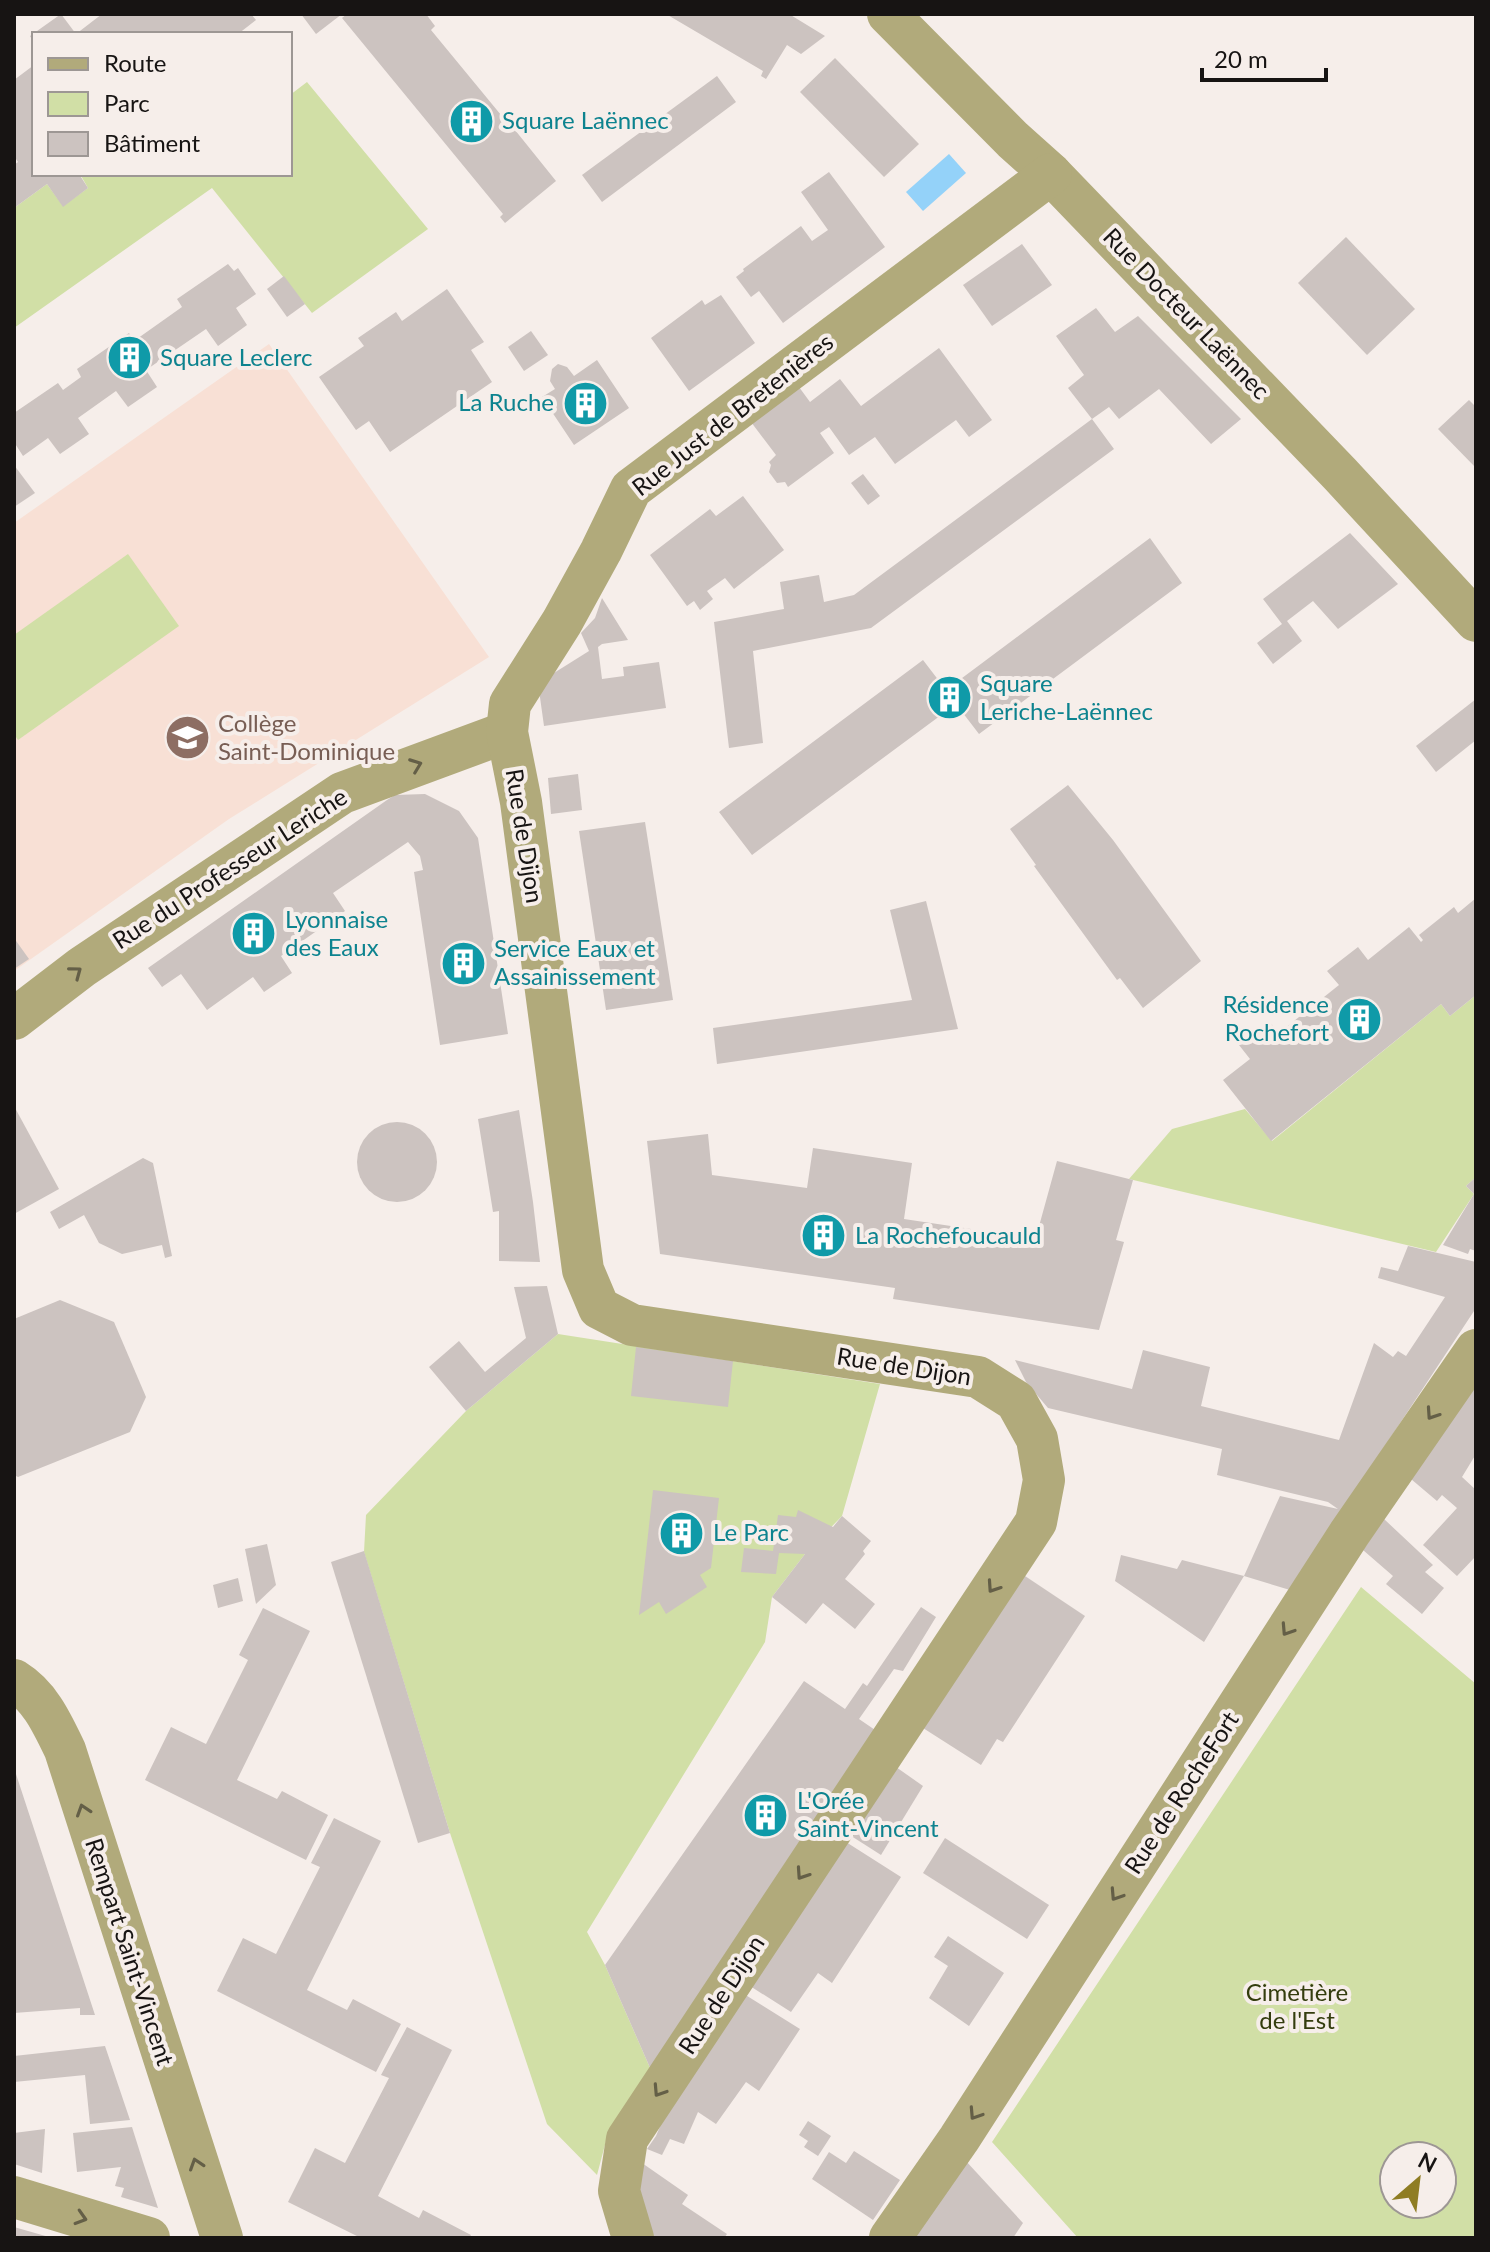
<svg xmlns="http://www.w3.org/2000/svg" width="1490" height="2252" viewBox="0 0 1490 2252" font-family="Lato,sans-serif">
<rect width="100%" height="100%" fill="#f6eeea"/>
<polygon fill="#f8e0d5" points="269,344 489,657 229,819 14,971 14,523"/>
<g fill="#d1dfa6" fill-rule="evenodd">
<polygon points="307,82 428,229 312,313 212,188 14,328 14,208 47,184 63,206 88,188 80,174 290,174 290,95"/>
<polygon points="128,554 179,626 18,740 14,734 14,635"/>
<polygon points="1476,995 1476,1177 1466,1186 1474,1194 1436,1252 1129,1179 1172,1129 1245,1109 1272,1141 1441,1004 1450,1016"/>
<polygon points="558,1334 880,1384 842,1516 805,1554 772,1597 765,1642 587,1932 605,1965 651,2070 606,2141 597,2175 547,2124 450,1833 364,1552 366,1515 466,1411"/>
<path d="M1361,1587L1476,1684V2238H1078L992,2142ZM1394,2156H1442V2204H1394Z"/>
</g>
<polygon fill="#94d2f9" points="949,154 966,173 923,211 906,192"/>
<g fill="#ccc3c0">
<polygon points="61,14 76,34 102,14 251,14 256,20 238,34 34,34 34,43 30,36"/>
<polygon points="301,14 342,14 316,34"/>
<polygon points="347,14 426,14 435,26 431,30 501,115 505,111 519,126 515,130 556,181 505,223 500,217 503,214 342,18"/>
<polygon points="666,14 789,14 825,36 801,54 787,45 766,79 761,76 763,71"/>
<polygon points="835,58 919,144 884,177 800,92"/>
<polygon points="34,65 34,174 79,174 88,188 63,207 47,184 14,208 14,165 18,162 14,156 14,80"/>
<polygon points="717,76 736,102 602,202 582,175"/>
<polygon points="829,172 885,247 783,323 759,291 751,297 736,277 744,271 743,269 801,226 812,241 828,230 801,192"/>
<polygon points="1346,237 1415,309 1367,355 1298,283"/>
<polygon points="1022,244 1052,285 992,326 963,285"/>
<polygon points="228,264 234,271 238,268 256,294 236,308 247,325 218,346 206,329 146,370 157,387 128,407 116,391 78,418 89,434 60,454 48,438 23,456 14,442 14,413 58,383 63,390 81,377 77,369 129,333 134,341 182,307 177,299"/>
<polygon points="284,276 305,304 287,317 267,289"/>
<polygon points="447,289 484,342 471,350 492,382 390,452 369,421 356,430 319,377 364,346 358,338 396,312 402,321"/>
<polygon points="721,295 755,343 689,391 651,338 702,300 705,305"/>
<polygon points="1096,308 1115,332 1138,316 1241,419 1211,444 1159,389 1119,419 1109,407 1092,419 1068,388 1084,375 1056,336"/>
<polygon points="531,331 548,355 524,371 508,347"/>
<polygon points="939,348 992,420 969,437 956,420 895,464 875,437 849,455 829,427 820,433 834,453 788,487 785,482 777,483 769,472 771,465 769,462 776,455 751,422 799,387 810,402 840,379 861,406"/>
<polygon points="597,360 629,408 574,445 542,397 555,389 550,381 552,369 558,364 567,367 574,376"/>
<polygon points="1469,400 1476,407 1476,468 1438,429"/>
<polygon points="1092,419 1114,449 871,628 753,651 763,743 729,748 714,622 784,609 780,582 819,575 824,602 854,595"/>
<polygon points="14,465 35,493 14,507"/>
<polygon points="863,474 880,496 868,505 851,483"/>
<polygon points="743,496 784,550 734,589 725,578 707,591 713,599 700,610 694,601 687,606 650,555 710,509 716,516"/>
<polygon points="1350,533 1398,584 1338,629 1313,601 1287,621 1302,641 1273,664 1257,643 1282,624 1263,599"/>
<polygon points="1150,538 1182,583 979,734 956,704 752,855 719,812 923,660 946,690"/>
<polygon points="602,598 628,640 602,644 598,647 602,679 624,676 623,667 659,662 666,708 544,726 538,683 589,651 581,633 595,618"/>
<polygon points="1476,699 1476,740 1436,772 1416,746"/>
<polygon points="578,774 582,810 551,814 548,778"/>
<polygon points="1068,785 1113,840 1201,961 1143,1008 1120,978 1117,980 1034,866 1036,865 1010,829"/>
<polygon points="425,794 459,811 478,838 508,1034 440,1045 414,872 423,870 420,856 408,842 333,893 345,911 281,956 292,973 264,992 253,977 207,1010 181,974 162,987 148,968 387,800 395,795"/>
<polygon points="645,822 673,1000 606,1010 579,831"/>
<polygon points="1476,898 1476,995 1450,1016 1441,1004 1271,1141 1223,1080 1250,1059 1239,1045 1269,1021 1279,1033 1339,985 1327,971 1358,947 1368,960 1409,927 1421,942 1423,940 1419,935 1454,907 1458,913"/>
<polygon points="926,901 958,1029 717,1064 713,1028 912,1000 890,910"/>
<polygon points="14,938 29,959 14,969"/>
<polygon points="14,1106 59,1189 14,1214"/>
<polygon points="519,1110 533,1202 540,1262 499,1261 499,1211 493,1212 478,1119"/>
<circle cx="397" cy="1162" r="40"/>
<polygon points="708,1134 712,1175 807,1188 813,1148 912,1163 904,1219 991,1232 989,1241 1033,1248 1057,1161 1133,1180 1116,1240 1124,1242 1099,1330 893,1299 895,1288 660,1254 647,1141"/>
<polygon points="143,1158 153,1163 172,1256 165,1258 162,1245 122,1254 99,1243 84,1215 59,1229 50,1212"/>
<polygon points="1476,1177 1476,1251 1470,1249 1468,1254 1443,1245 1474,1194 1466,1186"/>
<polygon points="1408,1246 1476,1262 1476,1308 1290,1590 1244,1576 1204,1642 1115,1581 1121,1555 1177,1569 1182,1560 1244,1576 1280,1496 1338,1509 1328,1502 1217,1475 1222,1449 1048,1408 1026,1382 1015,1360 1132,1389 1143,1350 1210,1367 1201,1406 1339,1440 1374,1343 1393,1357 1398,1351 1406,1356 1445,1297 1378,1278 1381,1267 1398,1271"/>
<polygon points="547,1286 558,1334 466,1411 429,1367 459,1341 485,1372 526,1338 514,1287"/>
<polygon points="60,1300 114,1322 146,1397 130,1432 18,1477 14,1475 14,1319"/>
<polygon points="636,1347 733,1361 728,1407 631,1396"/>
<polygon points="1476,1381 1476,1454 1462,1477 1476,1490 1476,1556 1457,1576 1423,1545 1457,1508 1442,1495 1437,1501 1411,1479"/>
<polygon points="653,1490 719,1498 711,1568 700,1575 707,1587 666,1614 659,1602 639,1615"/>
<polygon points="798,1510 833,1527 842,1516 871,1541 863,1551 865,1554 845,1579 875,1604 855,1629 823,1603 806,1624 772,1597 805,1554 779,1553 776,1574 741,1572 744,1548 773,1551 778,1515 796,1517"/>
<polygon points="1384,1519 1433,1565 1425,1572 1444,1588 1422,1614 1386,1584 1393,1576 1363,1550"/>
<polygon points="267,1544 276,1585 256,1604 245,1549"/>
<polygon points="364,1551 450,1833 418,1843 331,1562"/>
<polygon points="1022,1574 1085,1616 1003,1742 997,1739 981,1765 923,1728"/>
<polygon points="238,1578 243,1601 218,1608 213,1585"/>
<polygon points="921,1607 936,1617 903,1671 894,1669 859,1719 878,1732 651,2070 605,1965 804,1681 845,1709 863,1683 867,1686"/>
<polygon points="263,1608 310,1631 237,1780 277,1799 282,1791 328,1815 306,1860 145,1780 171,1727 206,1744 248,1660 239,1655"/>
<polygon points="896,1767 923,1786 881,1855 845,1832"/>
<polygon points="14,1771 15,1771 95,2015 80,2015 80,2008 14,2013"/>
<polygon points="334,1818 381,1841 307,1990 347,2010 353,1999 401,2024 376,2072 217,1991 243,1938 276,1954 320,1867 311,1863"/>
<polygon points="945,1838 1049,1905 1027,1939 923,1873"/>
<polygon points="846,1842 901,1877 832,1983 818,1973 791,2012 750,1986"/>
<polygon points="948,1936 1004,1973 969,2026 929,1998 948,1966 934,1957"/>
<polygon points="744,1994 800,2029 759,2091 746,2082 716,2124 698,2112 684,2144 670,2139 662,2155 647,2149 656,2136 673,2096"/>
<polygon points="407,2027 452,2050 378,2196 419,2218 423,2210 471,2235 469,2238 361,2238 288,2202 315,2148 345,2163 389,2078 381,2075"/>
<polygon points="105,2046 130,2120 90,2124 85,2075 14,2082 14,2056"/>
<polygon points="808,2121 831,2136 818,2156 804,2147 808,2141 799,2135"/>
<polygon points="132,2127 143,2162 158,2208 121,2197 124,2188 115,2186 121,2167 77,2172 73,2133"/>
<polygon points="45,2129 42,2173 14,2164 14,2133"/>
<polygon points="854,2151 900,2180 873,2220 812,2179 829,2152 846,2163"/>
<polygon points="965,2160 1023,2223 1013,2238 914,2238"/>
<polygon points="642,2163 688,2195 682,2204 727,2234 724,2238 648,2238 638,2188"/>
<polygon points="14,2227 49,2237 49,2238 14,2238"/>
</g>
<g fill="none" stroke-linecap="round" stroke-linejoin="round">
<g stroke="#b1aa7b" stroke-width="42">
<polyline points="888,14 1013,140 1051,174 1340,474 1476,621"/>
<polyline points="14,1019 82,967 342,793 507,732"/>
<path d="M14,1680C40,1696 52,1723 65,1750L222,2238"/>
<polyline points="14,2197 149,2238"/>
<polyline points="633,2238 619,2191 627,2139 1036,1522 1044,1480 1037,1439 1016,1401 978,1377 632,1325 599,1308 583,1270 521,802 507,732 510,704 562,622 601,551 631,489 1051,174"/>
<polyline points="890,2238 959,2139 1349,1534 1476,1350"/>
</g>
</g>
<defs><path id="oneway-chevron" d="M-2-3.5L2.5 0L-2 3.5" fill="none" stroke-width="1.6" stroke-linecap="round" stroke-linejoin="round" transform="scale(2)"/></defs>
<g stroke="#645f47">
<use href="#oneway-chevron" transform="translate(416 765) rotate(-21)"/>
<use href="#oneway-chevron" transform="translate(76 972) rotate(-37)"/>
<use href="#oneway-chevron" transform="translate(1432 1414) rotate(124)"/>
<use href="#oneway-chevron" transform="translate(993 1587) rotate(124)"/>
<use href="#oneway-chevron" transform="translate(1287 1630) rotate(123)"/>
<use href="#oneway-chevron" transform="translate(83 1810) rotate(-108)"/>
<use href="#oneway-chevron" transform="translate(802 1874) rotate(124)"/>
<use href="#oneway-chevron" transform="translate(1116 1895) rotate(123)"/>
<use href="#oneway-chevron" transform="translate(659 2091) rotate(123)"/>
<use href="#oneway-chevron" transform="translate(975 2114) rotate(123)"/>
<use href="#oneway-chevron" transform="translate(196 2164) rotate(-108)"/>
<use href="#oneway-chevron" transform="translate(81 2218) rotate(17)"/>
</g>
<defs>
<symbol id="building-disc" viewBox="-11 -11 22 22"><circle r="9.5" fill="#0f9aa8" stroke="#f6eeea"/><path d="M-4-6H4V6H1V3H-1V6H-4ZM-2.5-4.3h1.7v1.8h-1.7ZM.8-4.3h1.7v1.8H.8ZM-2.5-1h1.7V.8h-1.7ZM.8-1h1.7V.8H.8Z" fill="#fff"/></symbol>
<symbol id="school-disc" viewBox="-11 -11 22 22"><circle r="9.5" fill="#8d6e63" stroke="#f6eeea"/><path d="M0-5L7-2L0 1L-7-2ZM-4 1L0 2.5L4 1V4Q0 6-4 4Z" fill="#fff"/></symbol>
</defs>
<g fill-rule="evenodd">
<use href="#building-disc" x="446" y="96" width="51" height="51"/>
<use href="#building-disc" x="104" y="332" width="51" height="51"/>
<use href="#building-disc" x="560" y="378" width="51" height="51"/>
<use href="#building-disc" x="924" y="672" width="51" height="51"/>
<use href="#school-disc" x="162" y="712" width="51" height="51"/>
<use href="#building-disc" x="228" y="908" width="51" height="51"/>
<use href="#building-disc" x="438" y="938" width="51" height="51"/>
<use href="#building-disc" x="1334" y="994" width="51" height="51"/>
<use href="#building-disc" x="798" y="1210" width="51" height="51"/>
<use href="#building-disc" x="656" y="1508" width="51" height="51"/>
<use href="#building-disc" x="740" y="1790" width="51" height="51"/>
</g>
<g text-anchor="middle" stroke-width="8" stroke-linejoin="round" paint-order="stroke">
<g font-size="24" fill="#0d838f" stroke="#f6eeea" text-anchor="start">
<text x="502" y="129">Square Laënnec</text>
<text x="160" y="366">Square Leclerc</text>
<text x="554" y="411" text-anchor="end">La Ruche</text>
<text x="980" y="692">Square<tspan x="980" dy="28">Leriche-Laënnec</tspan></text>
<text x="285" y="928">Lyonnaise<tspan x="285" dy="28">des Eaux</tspan></text>
<text x="494" y="957">Service Eaux et<tspan x="494" dy="28">Assainissement</tspan></text>
<text x="1329" y="1013" text-anchor="end">Résidence<tspan x="1329" dy="28">Rochefort</tspan></text>
<text x="855" y="1244">La Rochefoucauld</text>
<text x="713" y="1541">Le Parc</text>
<text x="797" y="1809">L'Orée<tspan x="797" dy="28">Saint-Vincent</tspan></text>
</g>
<g font-size="24" fill="#171413" stroke="#f6eeea">
<text transform="translate(1186 314) rotate(46)" y="8">Rue Docteur Laënnec</text>
<text transform="translate(733 415) rotate(-38)" y="8">Rue Just de Bretenières</text>
<text transform="translate(524 836) rotate(81)" y="8">Rue de Dijon</text>
<text transform="translate(230 869) rotate(-33)" y="8">Rue du Professeur Leriche</text>
<text transform="translate(904 1367) rotate(9)" y="8">Rue de Dijon</text>
<text transform="translate(1182 1793) rotate(-57)" y="8">Rue de RocheFort</text>
<text transform="translate(129 1952) rotate(72)" y="8">Rempart Saint-Vincent</text>
<text transform="translate(722 1995) rotate(-57)" y="8">Rue de Dijon</text>
</g>
<g font-size="24" fill="#785e54" stroke="#f6eeea" text-anchor="start">
<text x="218" y="732">Collège<tspan x="218" dy="28">Saint-Dominique</tspan></text>
</g>
<g font-size="24" fill="#343d0e" stroke="#f6eeea">
<text x="1297" y="2001">Cimetière<tspan x="1297" dy="28">de l'Est</tspan></text>
</g>
</g>
<rect width="1490" height="2252" fill="none" stroke="#171413" stroke-width="32"/>
<rect x="32" y="32" width="260" height="144" fill="#f6eeea" stroke="#9d9794" stroke-width="2"/>
<rect x="48" y="58" width="40" height="12" fill="#b1aa7b" stroke="#9d9794" stroke-width="2"/>
<text x="104" y="72" font-size="24" fill="#171413">Route</text>
<rect x="48" y="92" width="40" height="24" fill="#d1dfa6" stroke="#9d9794" stroke-width="2"/>
<text x="104" y="112" font-size="24" fill="#171413">Parc</text>
<rect x="48" y="132" width="40" height="24" fill="#ccc3c0" stroke="#9d9794" stroke-width="2"/>
<text x="104" y="152" font-size="24" fill="#171413">Bâtiment</text>
<g transform="translate(1418 2180) rotate(28)"><circle r="38" fill="#f6eeea" stroke="#9d9794" stroke-width="2"/>
<path d="M0-6L14 30L0 20L-14 30Z" fill="#8f7d23"/>
<text y="-12" font-size="22" font-weight="bold" text-anchor="middle" fill="#171413">N</text>
</g>
<path d="M1202 68v12h124v-12" fill="none" stroke="#171413" stroke-width="4"/>
<text x="1214" y="68" font-size="24" fill="#171413" stroke="#f6eeea" stroke-width="6" paint-order="stroke">20 m</text>
</svg>
